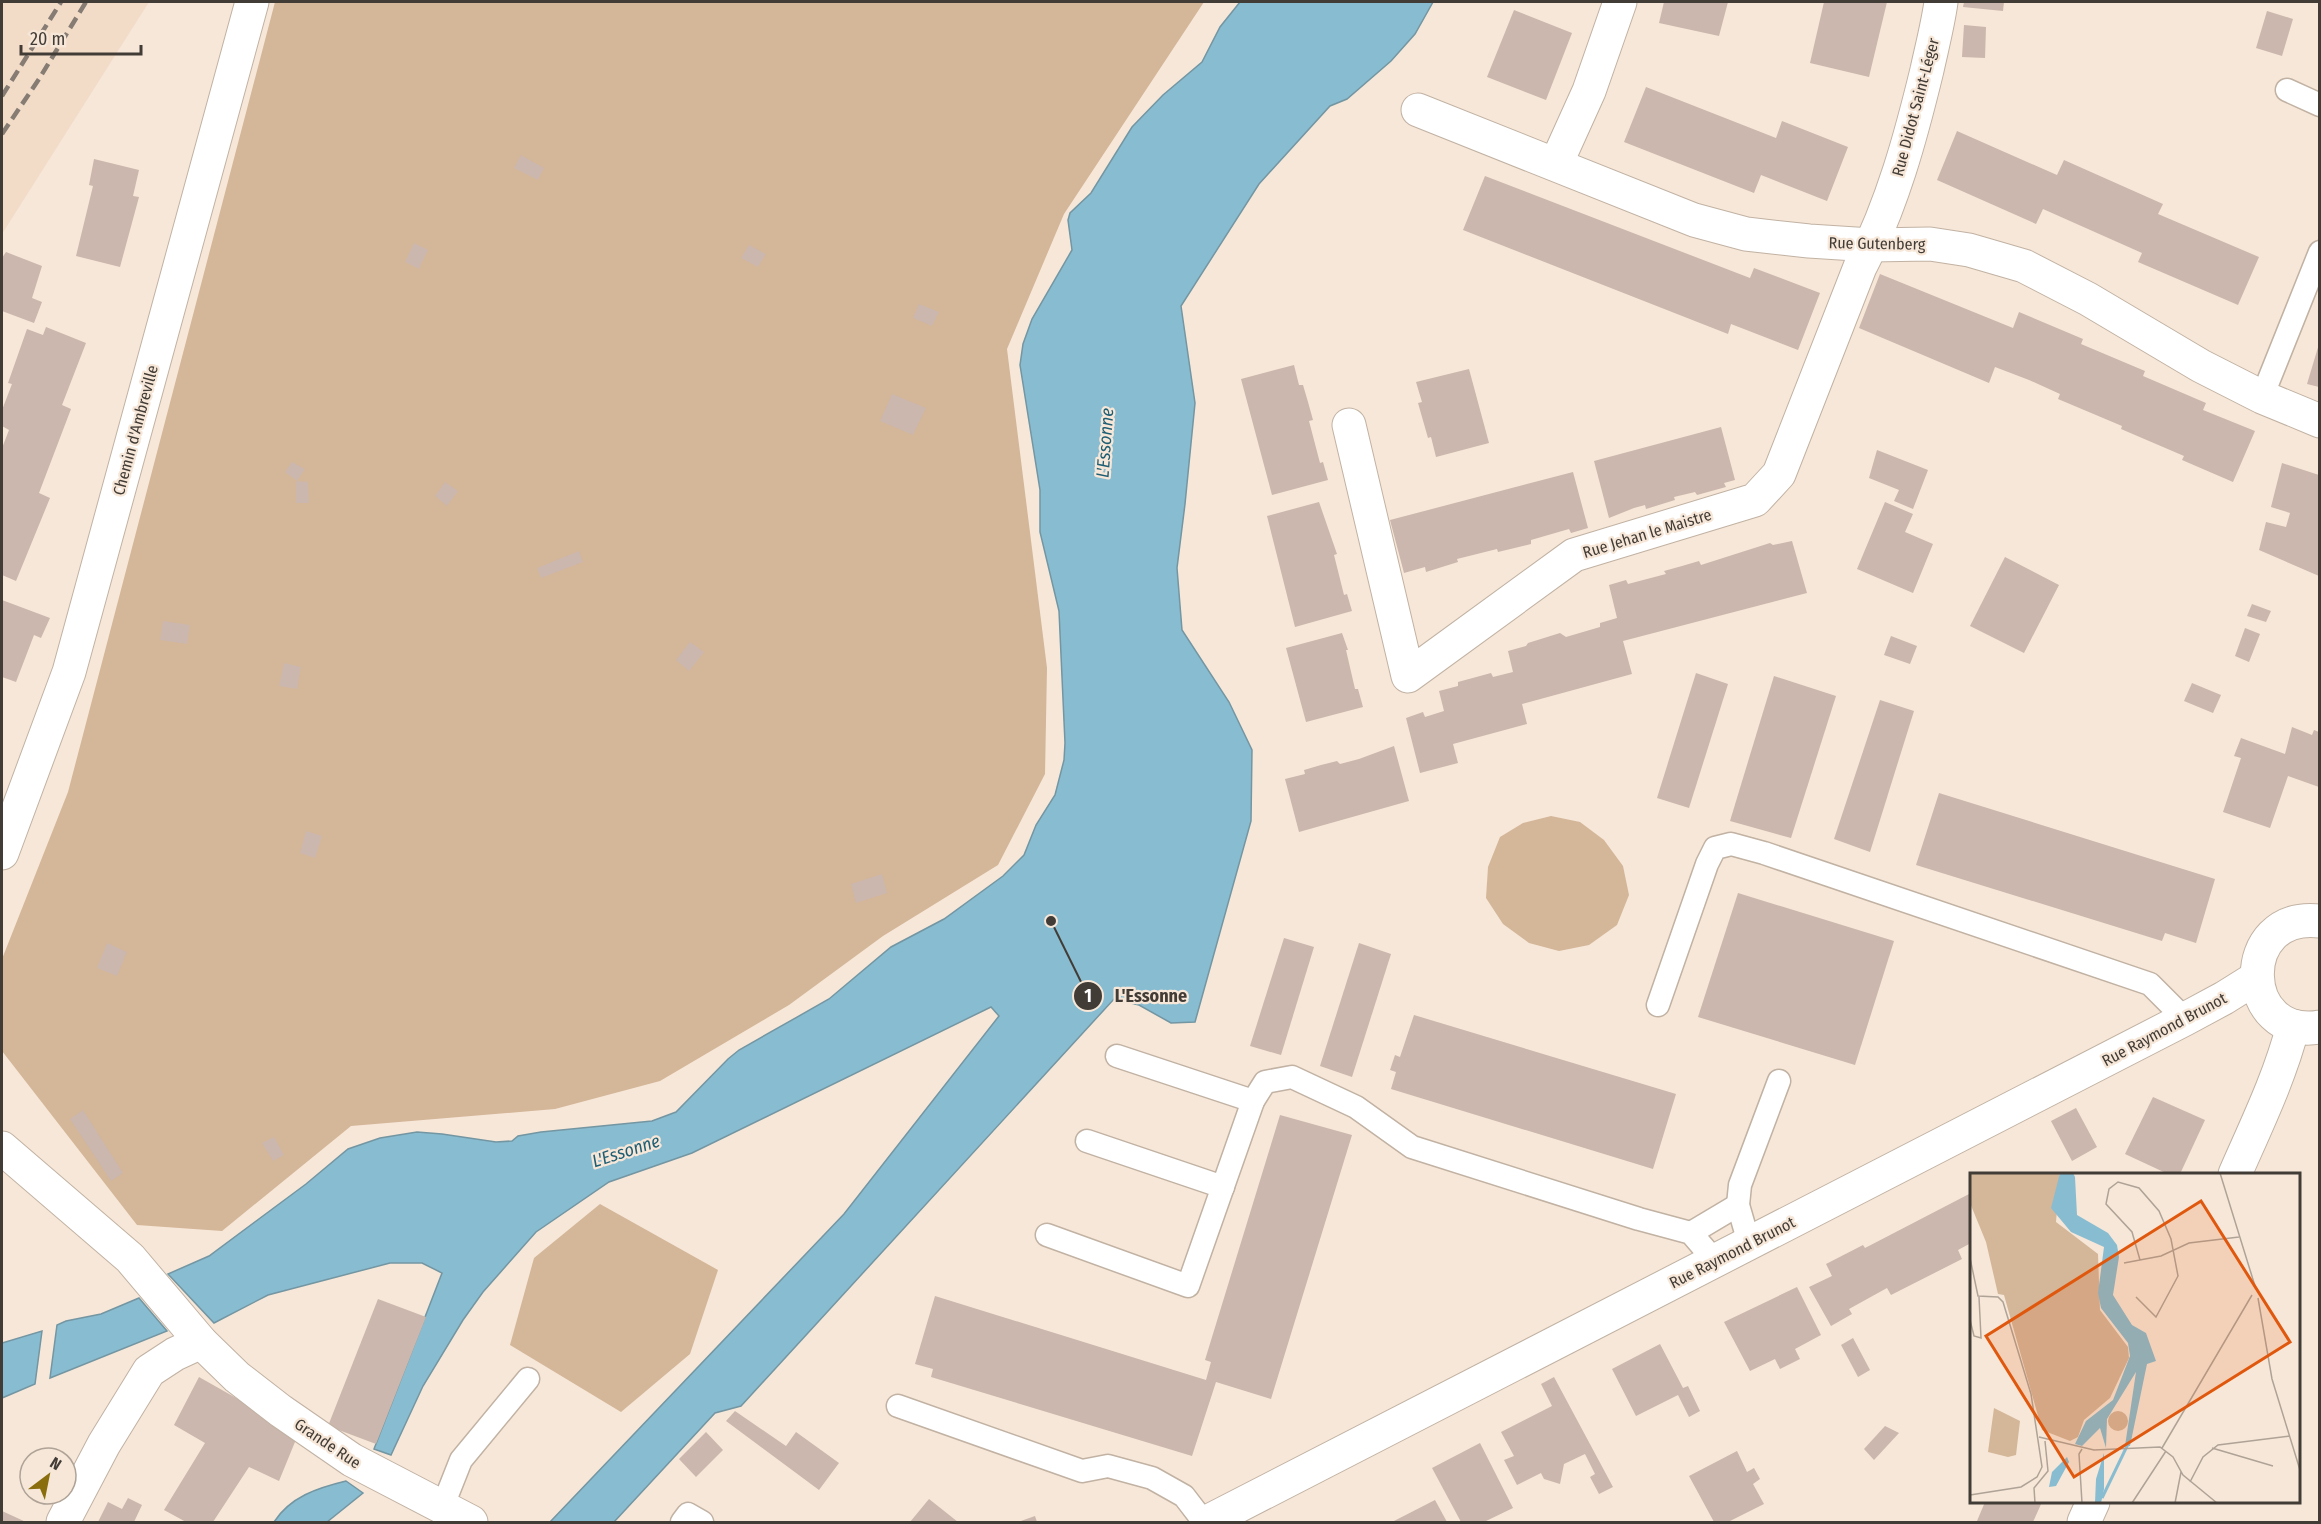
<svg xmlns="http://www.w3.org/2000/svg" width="2321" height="1524" viewBox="0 0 2321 1524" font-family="'Fira Sans Condensed',sans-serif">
<rect width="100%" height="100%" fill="#f7e7d8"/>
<polygon fill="#f2dcc8" points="2,2 149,2 2,234"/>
<g fill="#d4b699">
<polygon points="275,2 1204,2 1064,214 1007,349 1047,668 1045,774 998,865 883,936 789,1005 660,1081 555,1109 351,1126 222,1231 137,1225 2,1051 2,959 68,792"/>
<polygon points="1551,816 1580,822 1604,840 1623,866 1629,895 1617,925 1589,945 1559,951 1529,943 1503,924 1486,898 1488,867 1500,837 1523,823"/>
<polygon points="600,1204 718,1270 690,1354 621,1412 510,1345 534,1258"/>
</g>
<g fill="#88bcd1" stroke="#7396a2" stroke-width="1.5">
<polygon points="1240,2 1433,2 1415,34 1391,61 1347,99 1330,106 1259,184 1181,306 1195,403 1185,504 1177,568 1182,630 1229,702 1252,750 1251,821 1195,1022 1171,1023 1139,1005 1114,999 741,1406 715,1413 614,1522 550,1522 844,1214 999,1016 991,1007 692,1153 609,1182 536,1232 483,1292 463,1320 423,1386 391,1455 374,1449 442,1273 422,1263 390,1263 268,1295 214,1323 168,1274 209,1256 306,1184 348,1149 380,1138 417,1132 442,1134 496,1142 512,1141 518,1136 541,1132 652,1121 676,1112 728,1059 739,1050 829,999 891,947 944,919 1003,876 1024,855 1036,825 1055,795 1064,760 1065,743 1059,611 1040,532 1040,490 1020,365 1023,344 1032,319 1072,250 1068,220 1070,213 1091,193 1132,127 1163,95 1202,62 1220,27"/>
<polygon points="139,1298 167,1331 50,1378 57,1325 66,1321 101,1314"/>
<polygon points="42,1331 35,1384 2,1398 2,1343"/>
<path d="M346,1481L363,1493L327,1522H274C290,1497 317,1488 346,1481Z"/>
</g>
<g fill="#cbb7ad">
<polygon points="1664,2 1728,2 1719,36 1659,23"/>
<polygon points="1824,2 1887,2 1869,77 1810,63"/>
<polygon points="1964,2 2004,2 2003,11 1963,7"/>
<polygon points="1514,10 1572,33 1546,100 1487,77"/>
<polygon points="2267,11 2293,19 2282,56 2256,48"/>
<polygon points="1964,25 1986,27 1985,58 1962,57"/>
<polygon points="1646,87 1776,138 1782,121 1848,147 1827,201 1761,175 1754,193 1624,142"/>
<polygon points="1957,131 2057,175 2064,160 2163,204 2158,214 2259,257 2238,305 2138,262 2142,253 2043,209 2036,224 1937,180"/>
<polygon points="521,155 544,168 538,180 514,168"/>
<polygon points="94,159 139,170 133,196 139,197 120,267 76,256 93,186 89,185"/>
<polygon points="1485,176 1750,278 1754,268 1820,293 1798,350 1731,324 1728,334 1463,230"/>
<polygon points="414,243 428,250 419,269 405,262"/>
<polygon points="749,245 766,254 758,267 741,258"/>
<polygon points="6,252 42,266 32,298 42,302 34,323 2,311 2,258"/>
<polygon points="1880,274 2013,328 2019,312 2083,339 2081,344 2145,371 2143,376 2206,403 2203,410 2255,431 2233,482 2182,460 2184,456 2121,429 2122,426 2058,399 2060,394 2029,380 1995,367 1989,383 1859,328"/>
<polygon points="919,304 939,312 932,326 913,318"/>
<polygon points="46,327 86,343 62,405 71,409 39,493 50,498 16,581 2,575 2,448 9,430 2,426 2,410 12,384 8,383 27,329 43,335"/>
<polygon points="2319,344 2319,387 2307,384"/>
<polygon points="1294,365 1299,385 1303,385 1308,402 1313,420 1309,421 1320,463 1323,462 1328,480 1272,495 1241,379"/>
<polygon points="1469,369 1489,443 1436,457 1431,437 1428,438 1418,403 1422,402 1416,382"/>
<polygon points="892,394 926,408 913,435 880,421"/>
<polygon points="1721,427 1735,480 1724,483 1726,487 1697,495 1695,492 1674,497 1675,500 1646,509 1645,505 1634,508 1609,518 1594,461"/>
<polygon points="1877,450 1928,470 1913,509 1894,501 1899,490 1869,478"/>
<polygon points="292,462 305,469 297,481 285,472"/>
<polygon points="2282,463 2319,475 2319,576 2259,550 2266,522 2286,527 2290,513 2271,507"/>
<polygon points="1573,472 1588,528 1571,533 1569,529 1531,540 1531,544 1498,552 1497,549 1457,559 1458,562 1426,572 1425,567 1404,573 1390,520"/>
<polygon points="296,481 308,482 309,503 296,503"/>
<polygon points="445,482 458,491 447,506 435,496"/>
<polygon points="1319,502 1337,554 1334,555 1344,595 1347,594 1352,611 1295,627 1267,516"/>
<polygon points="1885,502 1913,514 1905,532 1933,544 1913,593 1857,569"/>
<polygon points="1792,541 1807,593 1623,641 1632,674 1522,704 1527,724 1453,744 1458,763 1420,773 1406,718 1423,712 1425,717 1444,711 1439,691 1458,686 1458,682 1491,673 1493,677 1513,672 1508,651 1526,646 1528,643 1560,633 1566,637 1600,627 1600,623 1617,618 1609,585 1626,580 1628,584 1666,574 1664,571 1682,566 1699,561 1701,565 1770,543 1773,545"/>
<polygon points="579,551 583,562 541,578 537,568"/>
<polygon points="2005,557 2059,585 2024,653 1970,626"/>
<polygon points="2,600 50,618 41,638 34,635 16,682 2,677"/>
<polygon points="2252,604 2271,611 2266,622 2247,616"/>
<polygon points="163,621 190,625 187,644 160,640"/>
<polygon points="2245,628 2260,634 2249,662 2235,656"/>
<polygon points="1342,633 1348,650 1346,650 1355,689 1358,689 1363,707 1306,722 1286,648"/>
<polygon points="1891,636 1917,646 1910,664 1884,655"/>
<polygon points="690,642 704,652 689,671 676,660"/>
<polygon points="284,663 301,667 297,689 279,686"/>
<polygon points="1696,673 1728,684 1689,808 1657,798"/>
<polygon points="1774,676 1836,696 1791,838 1730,821"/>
<polygon points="2192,683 2221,695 2213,713 2184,701"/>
<polygon points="1880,700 1914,711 1870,852 1834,839"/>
<polygon points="2292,727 2312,735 2314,730 2319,732 2319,787 2288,776 2270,828 2223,812 2241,758 2234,756 2241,738 2285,754"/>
<polygon points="1394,746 1409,801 1299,832 1285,779 1305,774 1304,770 1321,765 1337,761 1340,764 1359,759"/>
<polygon points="1939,793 2215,879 2196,943 2165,933 2162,941 1916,865"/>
<polygon points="306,831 322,836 315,858 300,853"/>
<polygon points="882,874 887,893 856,903 851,884"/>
<polygon points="1738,893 1894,941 1855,1065 1698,1017"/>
<polygon points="1284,938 1314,947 1281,1055 1250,1046"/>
<polygon points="107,943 127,952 117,976 97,968"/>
<polygon points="1359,943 1391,954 1352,1077 1320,1066"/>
<polygon points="1414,1015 1676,1094 1653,1169 1391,1089 1396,1072 1390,1070 1395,1055 1400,1057"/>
<polygon points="2153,1097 2205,1120 2180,1174 2168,1174 2125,1154"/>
<polygon points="2076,1108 2097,1147 2072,1161 2051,1121"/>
<polygon points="83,1110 123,1173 111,1181 70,1119"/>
<polygon points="1280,1115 1352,1135 1271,1399 1216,1382 1192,1456 931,1377 933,1369 915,1364 935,1296 1206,1380 1211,1362 1205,1360"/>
<polygon points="274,1137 284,1155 273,1161 262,1143"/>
<polygon points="1971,1193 1971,1243 1958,1250 1962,1259 1891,1295 1887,1288 1849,1309 1852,1314 1831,1326 1809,1287 1832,1276 1826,1264 1863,1245 1865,1248"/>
<polygon points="1797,1287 1821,1335 1795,1349 1800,1359 1780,1369 1775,1359 1750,1371 1724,1322"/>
<polygon points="378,1299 426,1317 376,1444 328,1426"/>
<polygon points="1853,1338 1870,1370 1858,1377 1841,1345"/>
<polygon points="1660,1344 1683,1388 1688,1386 1700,1411 1689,1417 1678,1395 1636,1416 1612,1369"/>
<polygon points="199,1377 275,1420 297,1437 279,1481 249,1467 213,1522 186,1522 164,1510 205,1443 174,1425"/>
<polygon points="1554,1377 1613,1487 1599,1494 1590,1477 1595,1474 1585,1454 1564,1464 1560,1484 1544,1479 1541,1473 1517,1485 1504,1460 1514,1456 1501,1432 1552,1406 1541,1384"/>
<polygon points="735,1411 786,1446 796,1432 839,1463 819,1490 726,1421"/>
<polygon points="1885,1426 1899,1433 1874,1460 1864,1449"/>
<polygon points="706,1432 723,1450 696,1477 679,1459"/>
<polygon points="1480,1443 1513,1508 1484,1522 1461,1522 1432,1468"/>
<polygon points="1737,1451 1747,1472 1754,1468 1760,1479 1753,1484 1764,1504 1728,1522 1714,1522 1689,1476"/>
<polygon points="128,1498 142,1505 134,1522 98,1522 108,1502 122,1509"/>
<polygon points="929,1499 958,1522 910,1522"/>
<polygon points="1435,1500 1447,1522 1392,1522"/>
<polygon points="1985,1502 2042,1502 2033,1522 1982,1522 1977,1521"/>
<polygon points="2,1511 26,1522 2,1522"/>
<polygon points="1035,1516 1037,1522 1018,1522"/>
</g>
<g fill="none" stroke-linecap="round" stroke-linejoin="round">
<defs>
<g id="service">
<polyline points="2287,90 2320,105"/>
<polyline points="2262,397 2320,252"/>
<polyline points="1658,1005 1707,864 1715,848 1731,844 1764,853 2150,984 2185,1019"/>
<polyline points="1117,1056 1253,1101"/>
<polyline points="1087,1141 1223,1187"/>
<polyline points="1691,1233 1738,1205"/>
<polyline points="1047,1235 1188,1286 1253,1101 1265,1082 1292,1077 1356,1107 1412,1147 1639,1219 1691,1233 1715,1261"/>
<polyline points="1749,1243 1738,1205 1740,1185 1779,1081"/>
<polyline points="898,1406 1082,1471 1108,1466 1152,1478 1184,1496 1204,1522"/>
<polyline points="442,1508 461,1460 528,1379"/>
<polyline points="682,1522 688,1514 702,1522"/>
</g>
<g id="minor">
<polyline points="1418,110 1694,220 1746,234 1809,241 1871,245 1930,244 1969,250 2024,266 2088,299 2201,366 2262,397 2320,421"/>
<polyline points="1556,164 1589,91 1620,2"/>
<path d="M1349,425L1408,676L1574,555L1755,500L1779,474L1860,267C1892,206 1911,136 1927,70C1932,47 1938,24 1941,2"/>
<polyline points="63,1522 104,1444 149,1371 175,1354 201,1342"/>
<polyline points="1207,1522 2185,1019 2224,998 2256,978"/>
</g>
<g id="tertiary">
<polyline points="2,853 69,672 252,2"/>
<path d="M2320,921C2234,911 2239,1041 2320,1027"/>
<polyline points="2,1148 130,1258 201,1342 237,1377 281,1411 352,1460 471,1522"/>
<path d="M2235,1174C2256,1126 2280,1077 2293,1026"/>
<polyline points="2084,1522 2093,1502"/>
</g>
</defs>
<use href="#service" stroke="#c1b2a3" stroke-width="25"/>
<use href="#minor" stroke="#c1b2a3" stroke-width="35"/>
<use href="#tertiary" stroke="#c1b2a3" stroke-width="35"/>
<use href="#service" stroke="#fff" stroke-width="22"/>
<use href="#minor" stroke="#fff" stroke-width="33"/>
<use href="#tertiary" stroke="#fff" stroke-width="33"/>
<g stroke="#867c73" stroke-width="4.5" stroke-dasharray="12 6" stroke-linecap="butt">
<polyline points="2,96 61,2"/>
<polyline points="2,134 39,79 86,2"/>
</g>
</g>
<g text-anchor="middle" stroke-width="4.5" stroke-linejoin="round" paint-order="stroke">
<g font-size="16" fill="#423c36" stroke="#f7e7d8">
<text transform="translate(1915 107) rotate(-75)" y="6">Rue Didot Saint-Léger</text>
<text transform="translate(1877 243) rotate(1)" y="6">Rue Gutenberg</text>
<text transform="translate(135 430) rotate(-75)" y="6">Chemin d'Ambreville</text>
<text transform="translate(1647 533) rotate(-17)" y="6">Rue Jehan le Maistre</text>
<text transform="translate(2164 1029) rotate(-28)" y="6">Rue Raymond Brunot</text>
<text transform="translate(1732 1252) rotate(-27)" y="6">Rue Raymond Brunot</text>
<text transform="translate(328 1443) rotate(34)" y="6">Grande Rue</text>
</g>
<g font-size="18" font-style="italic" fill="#1d5e74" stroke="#f7e7d8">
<text transform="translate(1105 443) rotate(-86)" y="6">L'Essonne</text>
<text transform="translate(626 1151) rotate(-18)" y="6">L'Essonne</text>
</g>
</g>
<g transform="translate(1970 1173)">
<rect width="330" height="330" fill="#f7e7d8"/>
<path d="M0,0H90L86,49L128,81L130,137L158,174L159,185L140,225L114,247L108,264L100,268L72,257L34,122L28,121L16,69L0,30ZM24,235L50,248L46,282L38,284L18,279ZM138 248a10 10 0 1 1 20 0a10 10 0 1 1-20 0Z" fill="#d4b699"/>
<path d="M90,0H103L105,4L107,42L138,60L147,72L149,84L143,122L162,152L176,160L186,188L177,191L160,273H155L166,199L137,246L136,275L130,255L112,273L105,271L116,248L143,227L160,183L158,170L131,135L128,120L134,74L101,59L81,35ZM134,280V316L131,330H125L126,306ZM97,284L99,289L86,313L79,314L82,299Z" fill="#88bcd1"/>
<path fill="none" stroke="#88bcd1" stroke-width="3" d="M132,325L159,269"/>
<path fill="none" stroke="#afa397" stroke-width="1.5" d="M250,0L285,113M0,85L8,123L28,124L33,129L61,221L72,294L67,304L51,314L0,322M154,90L191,83L219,70L269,64M166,124L186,144L208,103L201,66L189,38L169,15L148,9L139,16L136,31L162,59L170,87M288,125L302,206L330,297M0,147L4,163L11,165L9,124M69,264L124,277L190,274L203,284L213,302L247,330M192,275L282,122M242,275L303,293M112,276L109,281L112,330M220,309L233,284L248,272L320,263M65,330L64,315L78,298L75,268M162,330L196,278M205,330L211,299"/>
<path fill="#e0580e" fill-opacity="0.15" stroke="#e0580e" stroke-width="3" d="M231,28L320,169L104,304L16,163Z"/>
<rect width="330" height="330" fill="none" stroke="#423c36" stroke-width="3"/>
</g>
<path fill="none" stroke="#423c36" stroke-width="2" d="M1051 921L1088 996"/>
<g fill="#423c36" stroke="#f7e7d8" stroke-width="2">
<circle cx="1051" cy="921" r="6"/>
<circle cx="1088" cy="996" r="15"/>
</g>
<g font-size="18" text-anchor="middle" font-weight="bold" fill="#fff">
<text x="1088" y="1002">1</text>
</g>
<g font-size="18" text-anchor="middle" font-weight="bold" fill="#423c36" stroke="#f7e7d8" stroke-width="4.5" stroke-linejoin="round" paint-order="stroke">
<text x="1151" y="1002">L'Essonne</text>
</g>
<rect width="2321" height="1524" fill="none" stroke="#423c36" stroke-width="6"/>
<g transform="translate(48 1476) rotate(32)"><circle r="28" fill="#f7e7d8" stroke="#afa397" stroke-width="1.5"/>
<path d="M0-4.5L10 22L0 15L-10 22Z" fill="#8a6d0d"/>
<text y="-9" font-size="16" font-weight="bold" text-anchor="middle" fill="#423c36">N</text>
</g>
<path d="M21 45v9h120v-9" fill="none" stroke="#423c36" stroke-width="3"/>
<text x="30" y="45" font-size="18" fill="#423c36" stroke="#f7e7d8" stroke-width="4.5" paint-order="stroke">20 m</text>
</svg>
